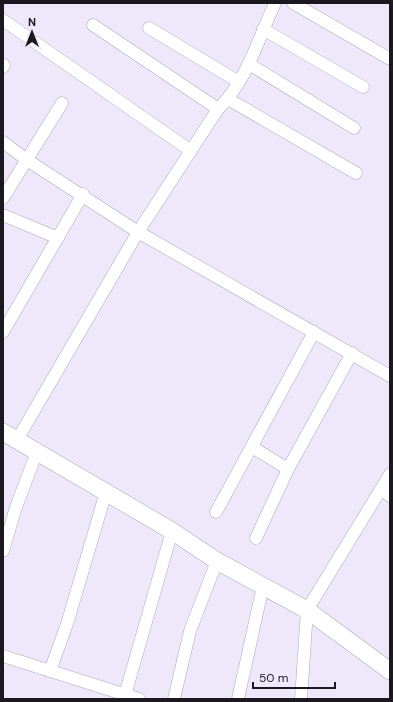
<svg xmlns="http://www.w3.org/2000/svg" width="393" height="702" viewBox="0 0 393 702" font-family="'DM Sans',sans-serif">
<rect width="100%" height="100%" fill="#efe8fb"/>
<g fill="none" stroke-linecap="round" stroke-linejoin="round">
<defs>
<g id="street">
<polyline points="293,3 390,59"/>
<polyline points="3,20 191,151"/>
<polyline points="93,25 218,109"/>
<polyline points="149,28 239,82"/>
<polyline points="263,29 363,87"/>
<polyline points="249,64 354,128"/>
<polyline points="3,67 4,65"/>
<polyline points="228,99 356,173"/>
<polyline points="3,142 27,160 138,232 390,376"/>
<polyline points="3,198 62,103"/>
<polyline points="3,215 58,238"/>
<polyline points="3,332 83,194"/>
<path d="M17,440L138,232L218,109C247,81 258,39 275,3"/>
<polyline points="252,447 288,469"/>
<polyline points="381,489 390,474"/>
<polyline points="216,512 314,332"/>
<polyline points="256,538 288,469 352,353"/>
<polyline points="3,551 16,507 37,452"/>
<polyline points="3,656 139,699"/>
<polyline points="50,671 67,624 106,492"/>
<polyline points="125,695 172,531"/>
<polyline points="174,699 190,631 217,561"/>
<polyline points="238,699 263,586"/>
<polyline points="301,699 307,610 381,489 390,496"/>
</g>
<polyline id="secondary" points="3,432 172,531 217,561 307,610 390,671"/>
</defs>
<use href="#street" stroke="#ada7b9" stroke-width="13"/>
<use href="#secondary" stroke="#ada7b9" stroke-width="18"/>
<use href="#street" stroke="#fff" stroke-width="12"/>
<use href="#secondary" stroke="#fff" stroke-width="17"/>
</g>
<rect width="393" height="702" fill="none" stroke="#1b181f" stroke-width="8"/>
<g transform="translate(32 32)" stroke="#efe8fb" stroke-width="3" paint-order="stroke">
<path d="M0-3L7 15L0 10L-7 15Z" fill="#1b181f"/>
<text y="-6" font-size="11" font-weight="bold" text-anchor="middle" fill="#1b181f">N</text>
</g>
<path d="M253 682v6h82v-6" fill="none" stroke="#1b181f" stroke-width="2"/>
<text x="259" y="682" font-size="12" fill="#1b181f" stroke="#efe8fb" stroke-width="3" paint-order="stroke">50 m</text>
</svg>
